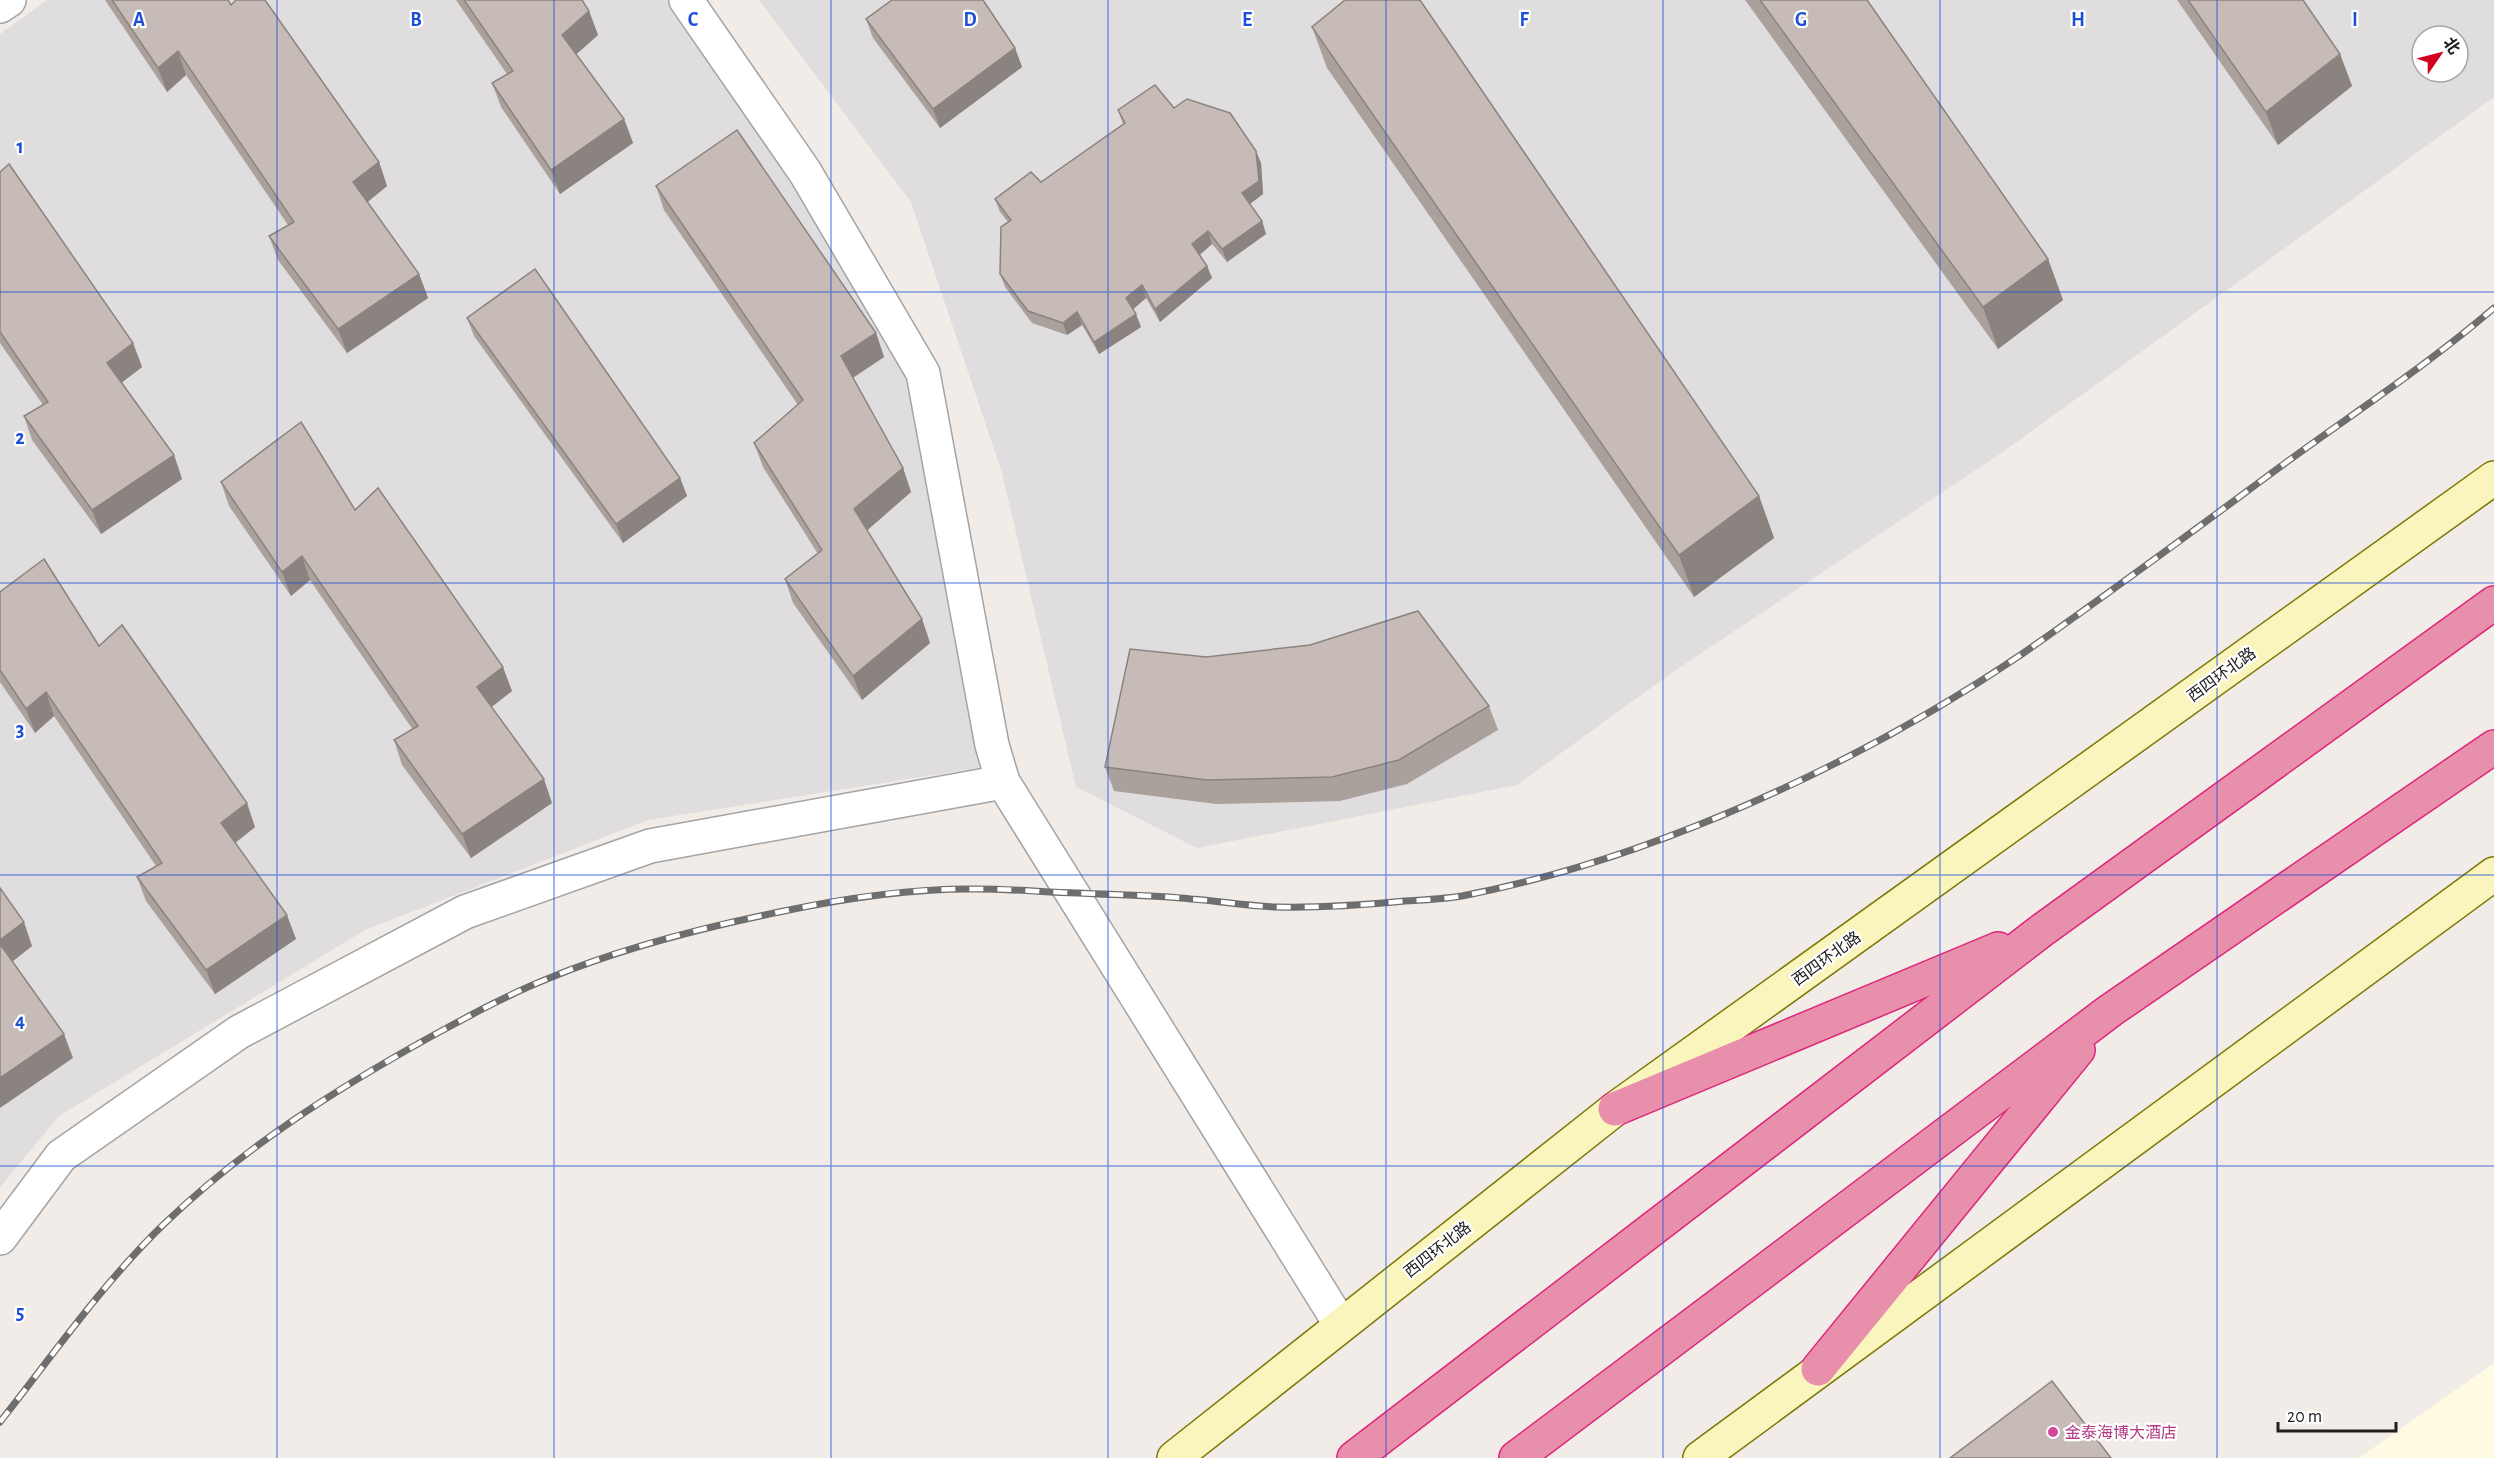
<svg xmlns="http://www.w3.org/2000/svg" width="2494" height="1458" viewBox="0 0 2494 1458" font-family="'Alegreya Sans','Noto Sans SC',sans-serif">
<rect width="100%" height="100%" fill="#f1ece7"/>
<g fill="#dfddde" fill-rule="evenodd">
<polygon points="47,0 667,0 842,255 909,381 984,767 648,820 365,930 59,1116 0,1187 0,34"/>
<path d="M759,0H2494V97L2000,454L1670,674L1517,785L1197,848L1076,787L1002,473L911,202ZM2422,36H2458V72H2422Z"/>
</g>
<polygon fill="#fffbe2" points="2494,1363 2494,1458 2359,1458"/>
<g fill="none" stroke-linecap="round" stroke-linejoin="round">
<defs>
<g id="street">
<polyline points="686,0 805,172 923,373 992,745 1003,782 1341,1325"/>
<polyline points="0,6 9,0"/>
<polyline points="0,1238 61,1156 239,1032 465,912 650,846 1003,782"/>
</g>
<g id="secondary">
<polyline points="1174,1458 1615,1109 2494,478"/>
<polyline points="1700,1458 2494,874"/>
</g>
<g id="highway">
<polyline points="1615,1109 1998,949"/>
<polyline points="1818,1369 2078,1050"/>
<polyline points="1354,1458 2041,931 2494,603"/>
<polyline points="1516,1458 2111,1010 2494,747"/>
</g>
</defs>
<use href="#street" stroke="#a4a4a4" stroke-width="36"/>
<use href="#secondary" stroke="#7b7804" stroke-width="36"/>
<use href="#highway" stroke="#dd267d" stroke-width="36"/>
<use href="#street" stroke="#fff" stroke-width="33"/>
<use href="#secondary" stroke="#faf5bc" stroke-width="33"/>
<use href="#highway" stroke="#e88fab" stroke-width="33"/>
<defs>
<path id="rail" d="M0,1422C53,1355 102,1284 164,1224C243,1148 336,1089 432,1036C469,1016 507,995 547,979C621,948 701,928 779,912C845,898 911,888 978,889C1011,889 1044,892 1077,893C1115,895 1154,895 1191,899C1220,901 1248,906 1277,907C1320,908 1362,905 1405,901C1424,900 1443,899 1462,896C1653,859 1861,763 2022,654C2104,597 2185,537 2265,478C2341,421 2422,370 2494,308"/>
</defs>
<use href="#rail" stroke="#6e6e6e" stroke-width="7"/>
<use href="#rail" stroke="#fff" stroke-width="4.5" stroke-dasharray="14" stroke-linecap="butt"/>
</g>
<g fill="#aaa19d">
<polygon points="105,0 228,0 231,5 379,162 387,186 368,202 419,274 428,298 347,353 278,260 269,236 288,225 186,75 167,92"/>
<polygon points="456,0 582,0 589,11 598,35 576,54 624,119 633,143 560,194 501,107 492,83 507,74"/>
<polygon points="1745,0 1867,0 2048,259 2063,300 1998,349"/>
<polygon points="2177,0 2303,0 2340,54 2352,86 2278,145"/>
<polygon points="866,19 1015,48 1022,67 940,128 873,38"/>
<polygon points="1312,27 1759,496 1774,538 1694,597 1327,68"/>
<polygon points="1174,108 1261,163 1263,194 1250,204 1262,221 1266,234 1227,262 1212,244 1200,255 1207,266 1212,278 1160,322 1146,298 1133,309 1141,327 1099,354 1082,325 1067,335 1032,323 1005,287 1000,274 1008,222 1000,212 995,199 1041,182 1123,124 1118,110"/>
<polygon points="0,172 133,343 142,367 122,382 174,455 182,479 101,534 32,440 24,416 43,405 0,343"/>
<polygon points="656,186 876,333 884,357 853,378 903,468 911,492 867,530 922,619 930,643 862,700 793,603 785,579 818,554 763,467 754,443 798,405 664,210"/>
<polygon points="467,318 680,478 687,496 623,543 474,336"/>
<polygon points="221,482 355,510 512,691 492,707 552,803 471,858 402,765 394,740 413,730 310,580 291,596 229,506"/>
<polygon points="0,592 99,646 255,827 235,843 296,939 215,994 146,901 137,877 156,866 54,716 35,733 0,682"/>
<polygon points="1489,706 1498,730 1407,784 1340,801 1216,804 1114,791 1105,767"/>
</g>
<g fill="#8b837f">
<polygon points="589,11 598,35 571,59 562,35"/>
<polygon points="1015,48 1022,67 940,128 933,109"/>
<polygon points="178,51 186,75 167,92 158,68"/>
<polygon points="2340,54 2352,86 2278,145 2266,112"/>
<polygon points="624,119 633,143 560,194 551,170"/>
<polygon points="1256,151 1261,163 1263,194 1247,206 1242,193"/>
<polygon points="379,162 387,186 362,206 353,182"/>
<polygon points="1262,221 1266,234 1227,262 1222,249"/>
<polygon points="1208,231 1212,244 1197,257 1192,244"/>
<polygon points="2048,259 2063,300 1998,349 1983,307"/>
<polygon points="1207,266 1212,278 1160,322 1155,309"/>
<polygon points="419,274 428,298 347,353 338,329"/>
<polygon points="1142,285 1146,298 1131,311 1126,298"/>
<polygon points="1077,312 1082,325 1067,335 1063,323"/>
<polygon points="1136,314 1141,327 1099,354 1094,342"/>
<polygon points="876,333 884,357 849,380 841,356"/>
<polygon points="133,343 142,367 116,387 107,363"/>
<polygon points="174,455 182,479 101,534 92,510"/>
<polygon points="903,468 911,492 863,534 854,509"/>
<polygon points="680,478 687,496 623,543 616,524"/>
<polygon points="1759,496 1774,538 1694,597 1679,555"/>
<polygon points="302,556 310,580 291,596 282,572"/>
<polygon points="922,619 930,643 862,700 853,676"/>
<polygon points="503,667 512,691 486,711 477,687"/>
<polygon points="46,692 54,716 35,733 26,709"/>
<polygon points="544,779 552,803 471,858 462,834"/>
<polygon points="247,803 255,827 230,847 221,823"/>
<polygon points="287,915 296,939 215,994 206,970"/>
<polygon points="24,922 32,946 7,966 0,947 0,940"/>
<polygon points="64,1034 73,1058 0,1108 0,1078"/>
</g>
<g fill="#c6bbb6" stroke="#8b837f" stroke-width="1.5">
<polygon points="112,0 228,0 231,5 236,0 265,0 379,162 353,182 419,274 338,329 269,236 294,222 178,51 158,68"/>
<polygon points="464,0 582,0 589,11 562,35 624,119 551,170 492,83 513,71"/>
<polygon points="892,0 983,0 1015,48 933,109 866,19"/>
<polygon points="1345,0 1420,0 1759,496 1679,555 1312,27"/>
<polygon points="1760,0 1867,0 2048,259 1983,307"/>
<polygon points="2188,0 2303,0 2340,54 2266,112"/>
<polygon points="1155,85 1174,108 1187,99 1230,113 1256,151 1259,181 1242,193 1262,221 1222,249 1208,231 1192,244 1207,266 1155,309 1142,285 1126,298 1136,314 1094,342 1077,312 1063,323 1028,311 1000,274 1001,227 1011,220 995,199 1031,172 1041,182 1125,123 1118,110"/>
<polygon points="737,130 876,333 841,356 903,468 854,509 922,619 853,676 785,579 822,550 754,443 803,400 656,186"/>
<polygon points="9,164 133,343 107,363 174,455 92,510 24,416 48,402 0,332 0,172"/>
<polygon points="535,269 680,478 616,524 467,318"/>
<polygon points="301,422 355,510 378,488 503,667 477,687 544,779 462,834 394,740 418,726 302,556 282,572 221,482"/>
<polygon points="44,559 99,646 122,625 247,803 221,823 287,915 206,970 137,877 162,863 46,692 26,709 0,670 0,592"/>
<polygon points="1418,611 1489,706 1399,760 1332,777 1207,780 1105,767 1130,649 1206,657 1310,645"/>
<polygon points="0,888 24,922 0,940"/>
<polygon points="0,944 64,1034 0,1078"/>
<polygon points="2052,1381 2111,1458 1950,1458"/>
</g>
<path fill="none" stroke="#1d4ed8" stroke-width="1.5" stroke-opacity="0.55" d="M277,0V1458M554,0V1458M831,0V1458M1108,0V1458M1386,0V1458M1663,0V1458M1940,0V1458M2217,0V1458M0,292H2494M0,583H2494M0,875H2494M0,1166H2494"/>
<circle fill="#d1479c" stroke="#fff" stroke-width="2" cx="2053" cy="1432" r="6"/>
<g text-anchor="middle" stroke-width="4.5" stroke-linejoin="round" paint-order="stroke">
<g font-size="16" fill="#202020" stroke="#fff">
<text transform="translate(2221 674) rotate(-36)" y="6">西四环北路</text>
<text transform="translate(1826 958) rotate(-36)" y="6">西四环北路</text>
<text transform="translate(1437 1249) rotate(-38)" y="6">西四环北路</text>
</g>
<g font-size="16" fill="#b23c85" stroke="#fff" text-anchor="start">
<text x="2065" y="1438">金泰海博大酒店</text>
</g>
</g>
<g font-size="20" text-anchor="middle" font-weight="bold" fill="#1d4ed8" stroke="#fff" stroke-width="4.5" stroke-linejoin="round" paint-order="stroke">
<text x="139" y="26">A</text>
<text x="416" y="26">B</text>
<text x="693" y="26">C</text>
<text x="970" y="26">D</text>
<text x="1247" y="26">E</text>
<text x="1524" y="26">F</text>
<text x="1801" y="26">G</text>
<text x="2078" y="26">H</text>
<text x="2355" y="26">I</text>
<text x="20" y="153">1</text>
<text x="20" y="444">2</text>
<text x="20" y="736">3</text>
<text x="20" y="1027">4</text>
<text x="20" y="1319">5</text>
</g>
<g transform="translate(2440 54) rotate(55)"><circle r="28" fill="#ffffff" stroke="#a6a6a6" stroke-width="1.5"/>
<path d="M0-4.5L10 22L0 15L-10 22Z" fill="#d1001c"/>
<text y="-9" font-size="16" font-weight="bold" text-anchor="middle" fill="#202020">北</text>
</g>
<path d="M2278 1422v9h118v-9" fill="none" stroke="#202020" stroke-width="3"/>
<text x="2287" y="1422" font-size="18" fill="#202020" stroke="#ffffff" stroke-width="4.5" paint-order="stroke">20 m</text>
</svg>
